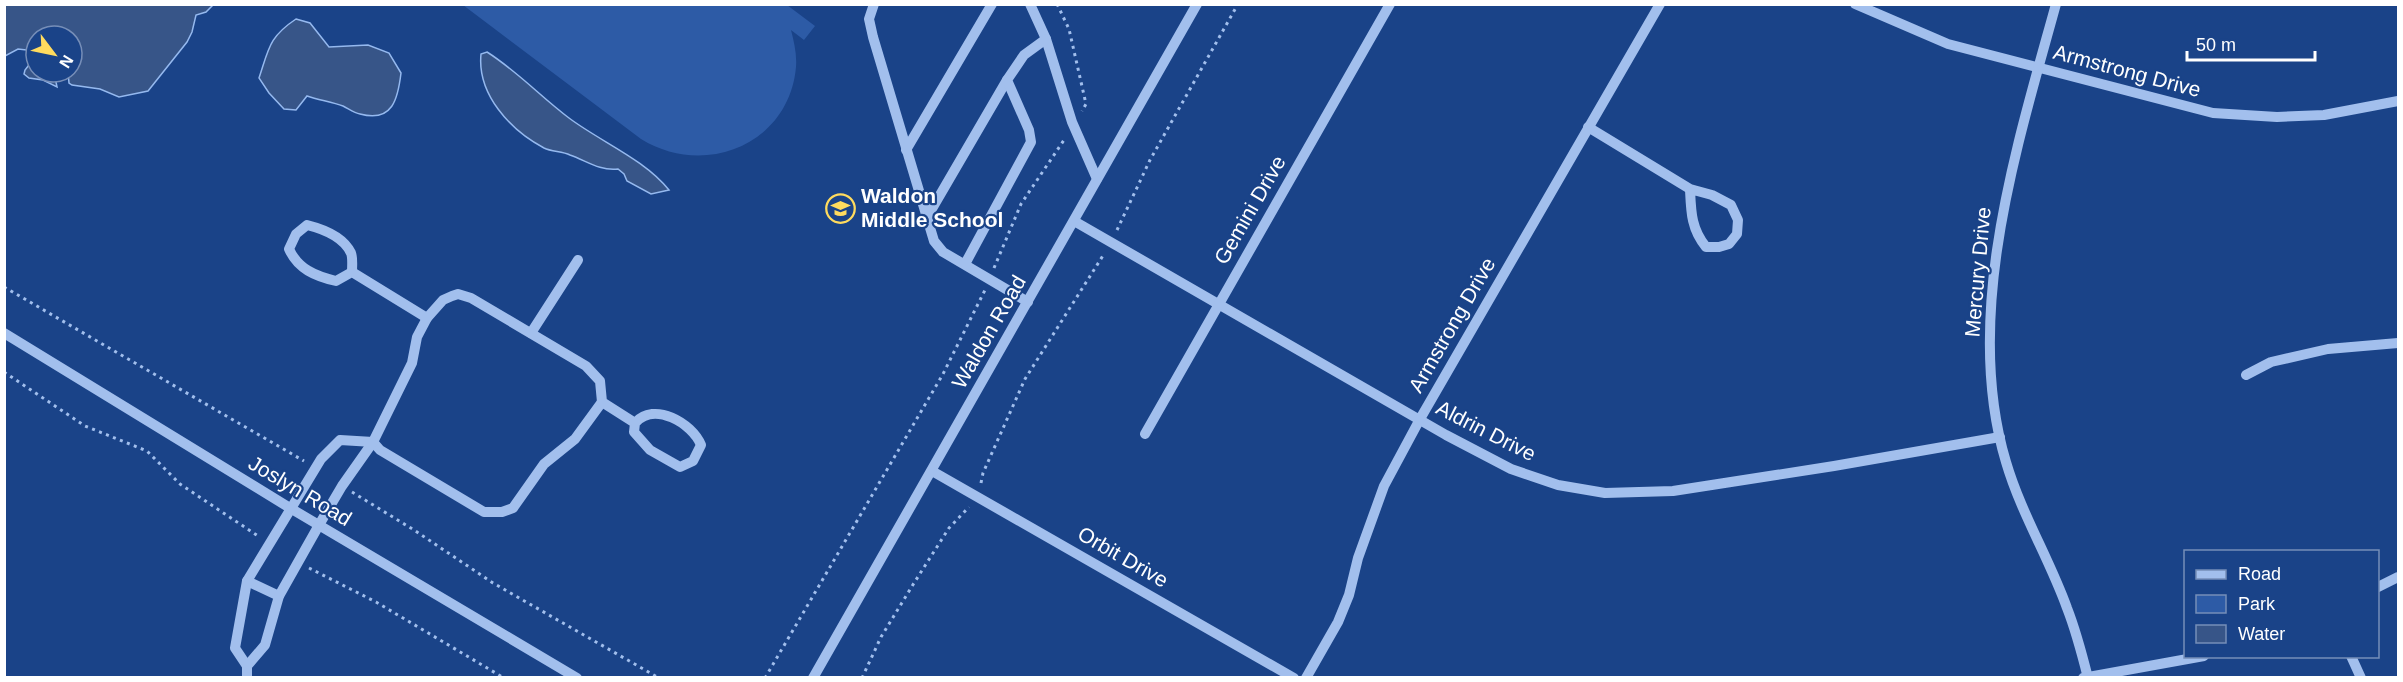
<svg xmlns="http://www.w3.org/2000/svg" width="2403" height="682" viewBox="0 0 2403 682" font-family="Arial,sans-serif">
<rect width="100%" height="100%" fill="#1a4388"/>
<path fill="#2d5ba6" d="M463,5H787L815,26L804,40L791,30C794,42 797,54 796,67C789,145 704,178 641,139Z"/>
<g fill="#375588" stroke="#95b9ef" stroke-width="1.5">
<polygon points="5,4 213,4 213,5 206,12 196,15 192,32 187,42 148,91 119,97 100,89 72,85 69,83 68,72 72,72 72,36 36,36 35,51 18,49 5,56"/>
<path d="M296,19L310,23L329,47L368,45L389,53L401,73C398,98 393,123 360,114C354,113 349,109 343,106C332,102 319,100 307,96L296,110L284,109L269,93L259,78C269,48 269,37 296,19Z"/>
<path d="M487,52C517,71 541,97 569,118C601,142 644,159 669,190L651,194L627,181L624,174L618,169C599,171 587,161 570,155C562,151 552,152 544,148C510,130 477,94 481,54Z"/>
<polygon points="36,56 36,72 54,72 57,87 43,80 29,78 24,74 25,70"/>
</g>
<g fill="none" stroke-linecap="round" stroke-linejoin="round">
<g stroke="#a2bfed" stroke-width="3" stroke-dasharray="3 4.5" stroke-linecap="butt">
<polyline points="1057,4 1069,29 1086,104 1082,111"/>
<polyline points="1117,230 1150,160 1238,4"/>
<polyline points="994,268 1021,204 1064,140"/>
<polyline points="4,287 304,461"/>
<polyline points="4,372 85,426 147,451 180,484 258,536"/>
<polyline points="981,483 983,473 1025,379 1104,254"/>
<polyline points="352,492 414,530 493,583 659,678"/>
<polyline points="309,568 376,602 504,678"/>
<polyline points="765,678 943,374 985,290"/>
<polyline points="862,678 881,637 914,583 949,528 969,507"/>
</g>
<g stroke="#a2bfed" stroke-width="10">
<polyline points="874,4 869,19 873,37 934,241 943,252 1028,302"/>
<polyline points="1030,4 1046,39 1072,122 1097,179"/>
<polyline points="1855,4 1948,44 2213,113 2277,117 2324,115 2398,101"/>
<path d="M2056,4C2017,146 1962,316 2006,462C2021,513 2049,558 2067,608C2076,631 2082,654 2088,678"/>
<path d="M1588,127L1690,189L1712,195L1731,205L1738,220L1737,234L1729,244L1719,247H1706C1691,229 1691,211 1690,189"/>
<polyline points="906,150 992,4"/>
<polyline points="926,219 1007,80"/>
<polyline points="1074,221 1446,435 1511,469 1558,485 1605,493 1673,491 1834,466 2000,437"/>
<polyline points="965,264 1031,142 1029,130 1007,80 1024,55 1046,39"/>
<path d="M352,272L336,281C315,276 298,269 289,249L296,234L307,225C323,229 343,236 351,253C353,258 352,266 352,272L427,318"/>
<polyline points="4,333 290,508 577,678"/>
<polyline points="531,333 578,260"/>
<polyline points="2246,375 2271,362 2328,349 2398,343"/>
<polyline points="1145,434 1390,4"/>
<polyline points="373,442 380,450 484,512 502,512 513,508 544,464 575,439 602,402"/>
<polyline points="932,471 1294,678"/>
<polyline points="247,581 279,596"/>
<polyline points="2378,587 2398,577"/>
<polyline points="2351,656 2361,678"/>
<path d="M247,666L265,645L279,596L319,525L342,486L373,442L412,363L417,337L427,318L443,300L452,296L458,294L471,298L586,366L600,381L602,402L635,423L634,432L650,450L680,467L693,461L701,445C692,423 654,401 635,423"/>
<polyline points="247,678 247,666 235,648 247,581 321,459 340,440 373,442"/>
<polyline points="813,678 1197,4"/>
<polyline points="1306,678 1338,622 1349,595 1358,558 1384,486 1420,419 1660,4"/>
<polyline points="2083,678 2204,656"/>
</g>
</g>
<defs>
<symbol id="school-ring" viewBox="-11 -11 22 22"><circle r="9.5" fill="#1a4388" stroke="#ffdb5e" stroke-width="1.5"/><path d="M0-5L7-2L0 1L-7-2ZM-4 1L0 2.5L4 1V4Q0 6-4 4Z" fill="#ffdb5e"/></symbol>
</defs>
<g fill-rule="evenodd">
<use href="#school-ring" x="824" y="192" width="33" height="33"/>
</g>
<g text-anchor="middle" stroke-width="4.5" stroke-linejoin="round" paint-order="stroke">
<g font-size="21" fill="#fff" stroke="#1a4388">
<text transform="translate(2127 71) rotate(15)" y="7">Armstrong Drive</text>
<text transform="translate(1250 210) rotate(-60)" y="7">Gemini Drive</text>
<text transform="translate(1978 272) rotate(-85)" y="7">Mercury Drive</text>
<text transform="translate(1452 325) rotate(-60)" y="7">Armstrong Drive</text>
<text transform="translate(989 332) rotate(-60)" y="7">Waldon Road</text>
<text transform="translate(1486 431) rotate(27)" y="7">Aldrin Drive</text>
<text transform="translate(300 491) rotate(31)" y="7">Joslyn Road</text>
<text transform="translate(1123 557) rotate(30)" y="7">Orbit Drive</text>
</g>
<g font-size="21" font-weight="bold" fill="#fff" stroke="#1a4388" text-anchor="start">
<text x="861" y="203">Waldon<tspan x="861" dy="24">Middle School</tspan></text>
</g>
</g>
<rect width="2403" height="682" fill="none" stroke="#ffffff" stroke-width="12"/>
<rect x="2184" y="550" width="195" height="108" fill="#1a4388" stroke="#768eb8" stroke-width="1.5"/>
<rect x="2196" y="570" width="30" height="9" fill="#a2bfed" stroke="#768eb8" stroke-width="1.5"/>
<text x="2238" y="580" font-size="18" fill="#ffffff">Road</text>
<rect x="2196" y="595" width="30" height="18" fill="#2d5ba6" stroke="#768eb8" stroke-width="1.5"/>
<text x="2238" y="610" font-size="18" fill="#ffffff">Park</text>
<rect x="2196" y="625" width="30" height="18" fill="#375588" stroke="#768eb8" stroke-width="1.5"/>
<text x="2238" y="640" font-size="18" fill="#ffffff">Water</text>
<g transform="translate(54 54) rotate(122)"><circle r="28" fill="#1a4388" stroke="#768eb8" stroke-width="1.5"/>
<path d="M0-4.5L10 22L0 15L-10 22Z" fill="#ffdb5e"/>
<text y="-9" font-size="16" font-weight="bold" text-anchor="middle" fill="#ffffff">N</text>
</g>
<path d="M2187 51v9h128v-9" fill="none" stroke="#ffffff" stroke-width="3"/>
<text x="2196" y="51" font-size="18" fill="#ffffff" stroke="#1a4388" stroke-width="4.5" paint-order="stroke">50 m</text>
</svg>
